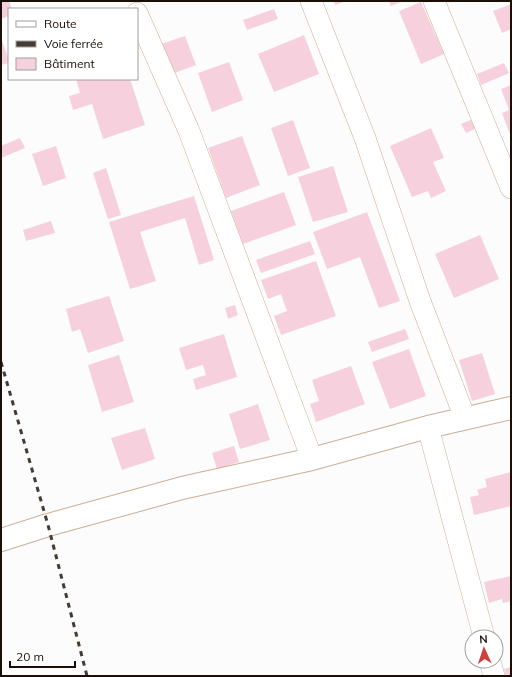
<svg xmlns="http://www.w3.org/2000/svg" width="512" height="677" viewBox="0 0 512 677" font-family="Mulish,sans-serif">
<rect width="100%" height="100%" fill="#fcfcfc"/>
<g fill="#f7d0dd">
<polygon points="1,1 9,1 12,9 9,9 9,16 1,19"/>
<polygon points="334,1 346,1 335,5"/>
<polygon points="389,1 403,1 391,6"/>
<polygon points="421,2 444,54 421,64 399,11"/>
<polygon points="511,4 511,29 502,33 493,11"/>
<polygon points="274,9 278,19 247,30 243,20"/>
<polygon points="304,35 319,74 274,92 258,54"/>
<polygon points="185,36 196,65 172,74 161,44"/>
<polygon points="1,38 9,60 9,63 1,65"/>
<polygon points="229,62 243,100 212,112 198,73"/>
<polygon points="504,63 509,73 481,85 477,74"/>
<polygon points="76,79 130,79 145,125 103,139 92,104 73,110 69,96 80,93"/>
<polygon points="511,85 511,137 502,113 509,110 501,89"/>
<polygon points="293,120 310,168 288,176 271,128"/>
<polygon points="471,120 475,129 466,133 461,124"/>
<polygon points="431,128 444,158 433,162 446,191 431,198 428,191 412,197 390,146"/>
<polygon points="242,136 260,185 226,198 208,148"/>
<polygon points="20,138 25,148 1,158 1,146"/>
<polygon points="56,146 66,178 43,186 32,154"/>
<polygon points="333,166 348,212 313,222 298,177"/>
<polygon points="106,168 121,215 108,219 93,173"/>
<polygon points="284,192 296,225 243,244 231,211"/>
<polygon points="194,196 214,260 199,265 185,218 140,232 156,281 130,289 109,222"/>
<polygon points="367,212 400,301 379,308 360,257 327,269 313,232"/>
<polygon points="51,221 55,233 26,241 23,230"/>
<polygon points="480,235 499,279 454,298 435,254"/>
<polygon points="310,241 315,254 261,273 256,260"/>
<polygon points="316,261 336,316 281,335 274,316 287,311 281,294 268,299 261,280"/>
<polygon points="109,296 124,341 88,353 80,329 72,332 66,309"/>
<polygon points="235,305 238,315 228,319 225,308"/>
<polygon points="405,329 409,339 372,352 368,342"/>
<polygon points="224,334 237,377 196,390 193,379 206,375 203,365 186,370 179,348"/>
<polygon points="409,349 426,396 390,409 372,362"/>
<polygon points="482,353 495,394 472,401 459,360"/>
<polygon points="119,355 134,402 102,412 88,365"/>
<polygon points="351,366 365,404 316,422 310,404 319,401 312,380"/>
<polygon points="258,404 270,440 240,449 229,414"/>
<polygon points="145,428 155,459 122,470 111,438"/>
<polygon points="234,446 239,462 217,469 212,453"/>
<polygon points="511,472 511,506 474,515 470,497 479,495 477,490 487,487 485,479"/>
<polygon points="511,576 511,601 503,603 502,599 489,603 484,582"/>
<polygon points="511,667 511,676 506,676 504,669"/>
</g>
<g fill="none" stroke-linecap="round" stroke-linejoin="round">
<defs>
<g id="minor">
<polyline points="311,1 365,138 420,301 465,418"/>
<polyline points="434,1 511,188"/>
<polyline points="137,13 189,131 312,459"/>
<polyline points="428,427 484,637"/>
<polyline points="490,661 494,676"/>
</g>
<polyline id="tertiary" points="1,540 48,525 182,488 312,459 428,427 511,408"/>
</defs>
<use href="#minor" stroke="#cbae95" stroke-width="22"/>
<use href="#tertiary" stroke="#cbae95" stroke-width="24"/>
<use href="#minor" stroke="#fff" stroke-width="21"/>
<use href="#tertiary" stroke="#fff" stroke-width="22"/>
<polyline stroke="#433b34" stroke-width="3" stroke-dasharray="5 5" stroke-linecap="butt" points="1,362 48,525 87,676"/>
</g>
<rect width="512" height="677" fill="none" stroke="#190f06" stroke-width="4"/>
<rect x="8" y="8" width="130" height="72" fill="#ffffff" stroke="#a39f9b"/>
<rect x="16" y="21" width="20" height="6" fill="#ffffff" stroke="#a39f9b"/>
<text x="44" y="28" font-size="12" fill="#190f06">Route</text>
<rect x="16" y="41" width="20" height="6" fill="#433b34" stroke="#a39f9b"/>
<text x="44" y="48" font-size="12" fill="#190f06">Voie ferrée</text>
<rect x="16" y="58" width="20" height="12" fill="#f7d0dd" stroke="#a39f9b"/>
<text x="44" y="68" font-size="12" fill="#190f06">Bâtiment</text>
<g transform="translate(484 649) rotate(357)"><circle r="19" fill="#ffffff" stroke="#a39f9b"/>
<path d="M0-3L7 15L0 10L-7 15Z" fill="#d0413d"/>
<text y="-6" font-size="11" font-weight="bold" text-anchor="middle" fill="#190f06">N</text>
</g>
<path d="M10 661v6h65v-6" fill="none" stroke="#190f06" stroke-width="2"/>
<text x="16" y="661" font-size="12" fill="#190f06" stroke="#ffffff" stroke-width="3" paint-order="stroke">20 m</text>
</svg>
